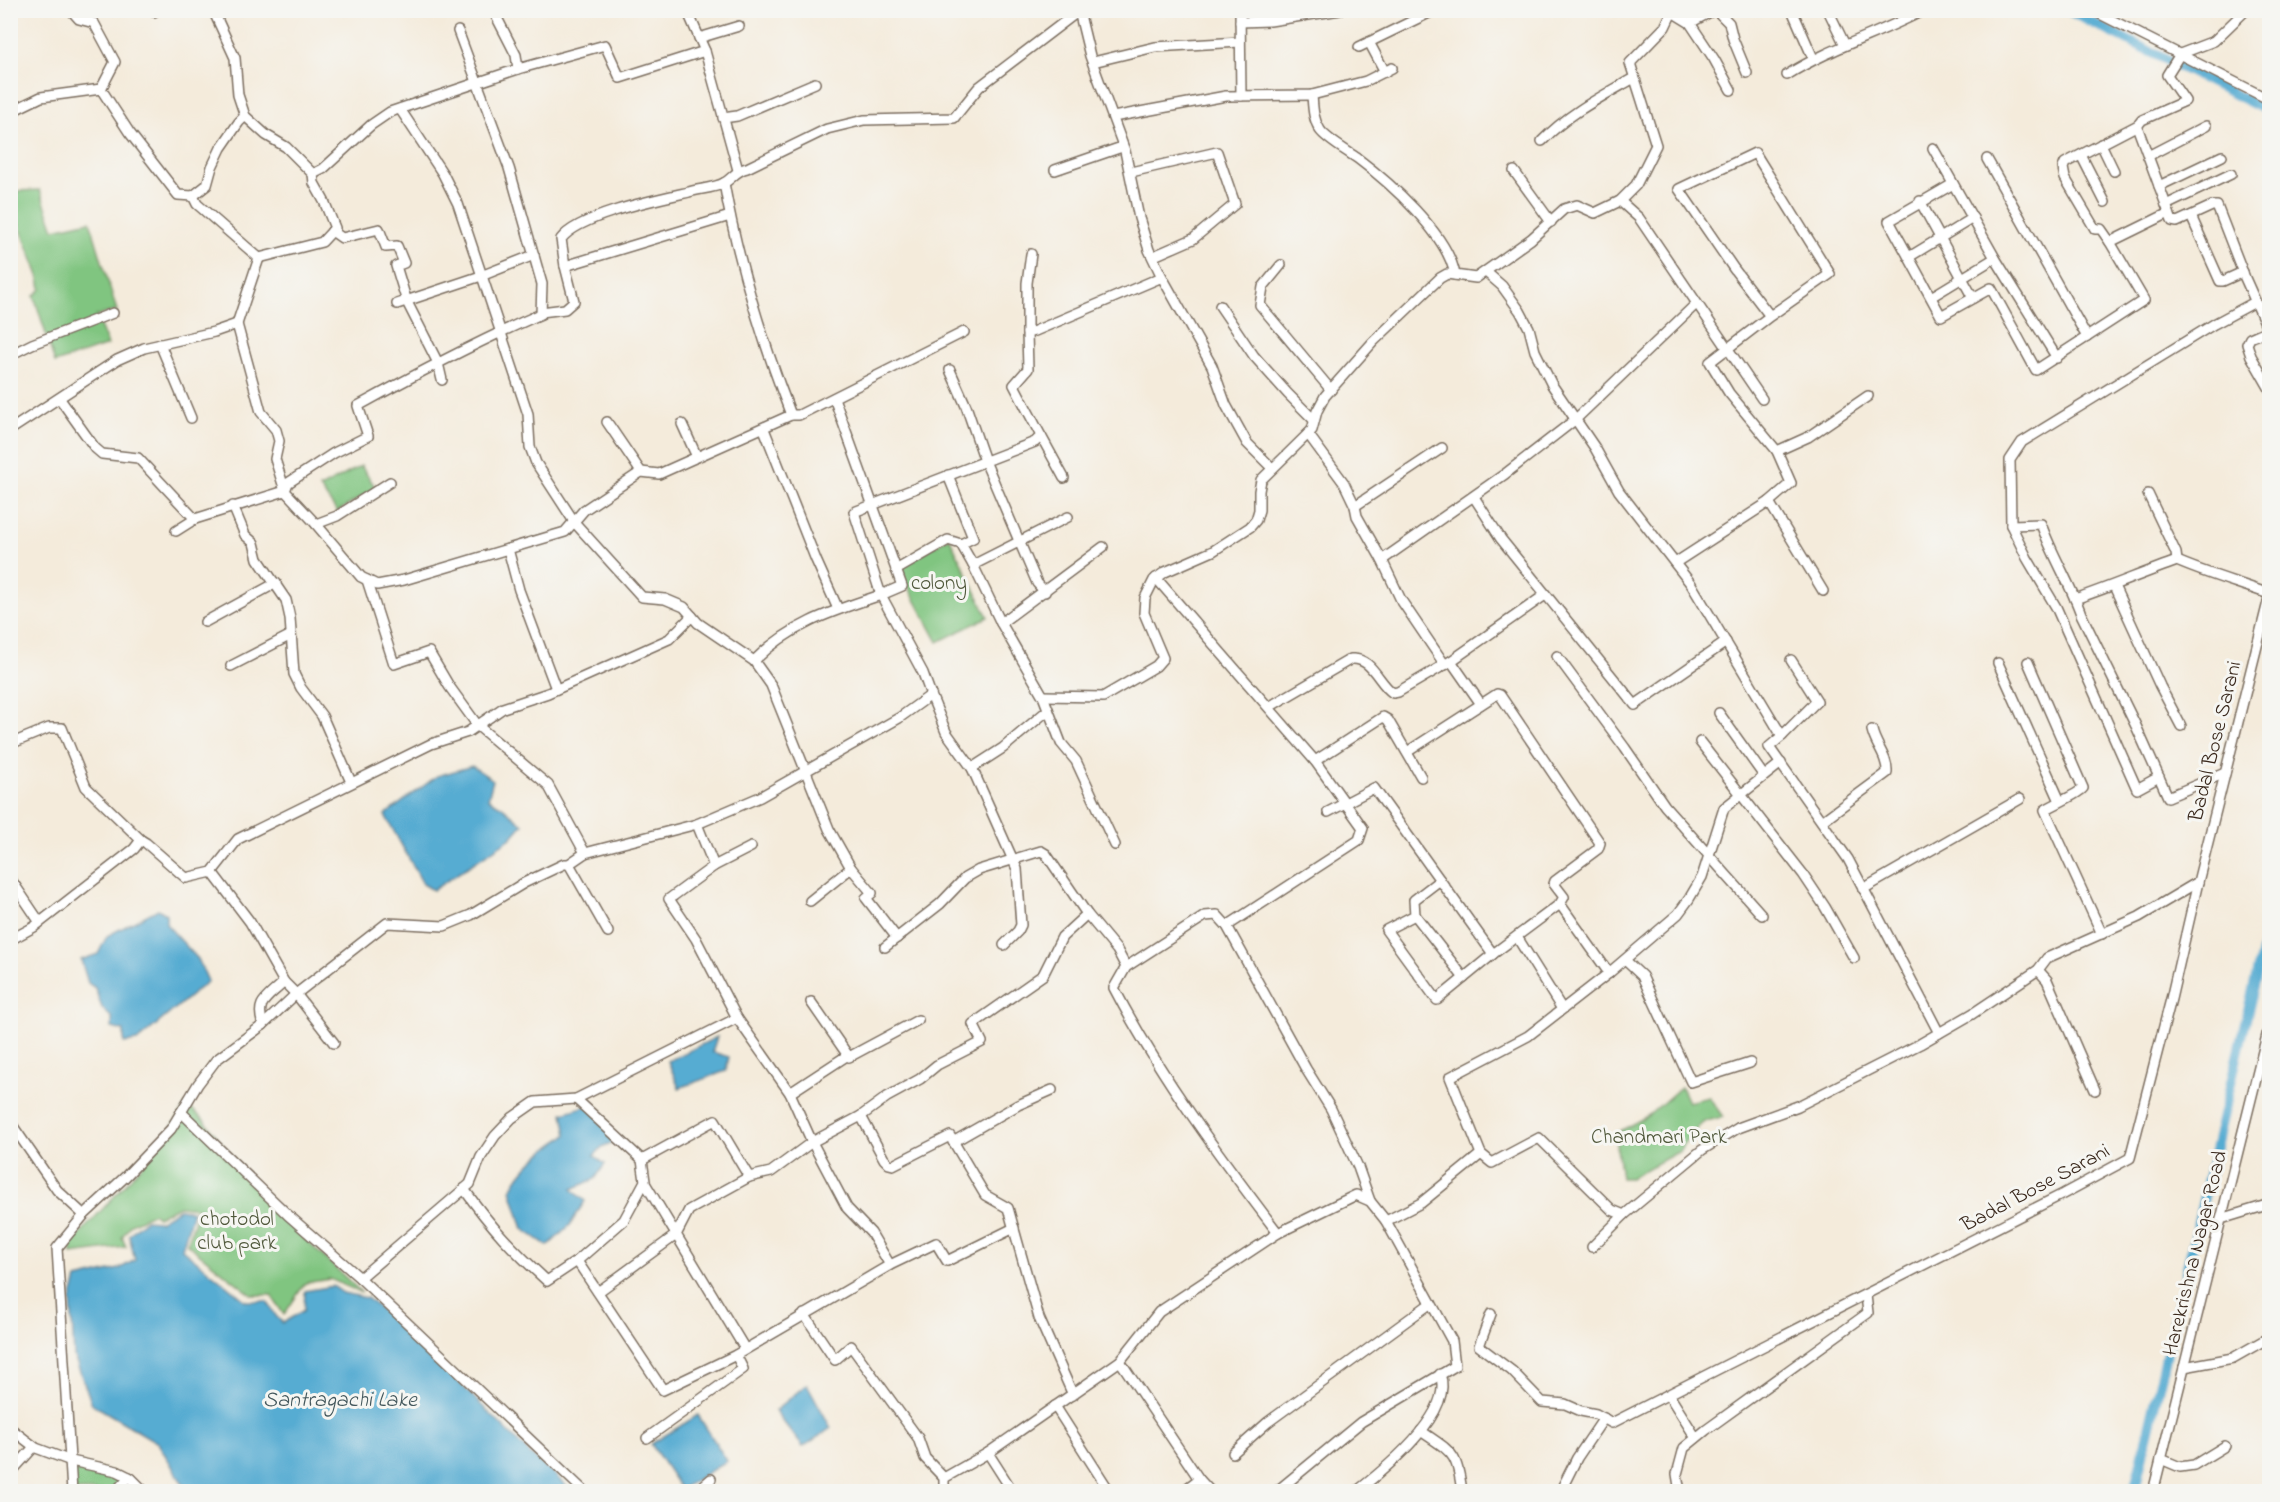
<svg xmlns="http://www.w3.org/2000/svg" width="2280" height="1502" viewBox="0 0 2280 1502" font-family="'Indie Flower',sans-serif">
<rect width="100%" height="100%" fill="#f6f6f2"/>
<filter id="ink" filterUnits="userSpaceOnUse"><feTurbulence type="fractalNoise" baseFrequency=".0167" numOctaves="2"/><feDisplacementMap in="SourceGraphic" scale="12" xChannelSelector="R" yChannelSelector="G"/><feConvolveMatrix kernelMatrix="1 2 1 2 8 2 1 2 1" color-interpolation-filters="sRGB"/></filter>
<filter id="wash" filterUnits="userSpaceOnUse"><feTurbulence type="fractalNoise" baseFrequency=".008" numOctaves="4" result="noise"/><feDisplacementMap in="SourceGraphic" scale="24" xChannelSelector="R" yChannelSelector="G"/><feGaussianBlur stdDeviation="1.35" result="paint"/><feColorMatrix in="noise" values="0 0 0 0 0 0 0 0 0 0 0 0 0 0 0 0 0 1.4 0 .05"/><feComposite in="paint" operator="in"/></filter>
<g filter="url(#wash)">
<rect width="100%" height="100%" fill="#f4ebdb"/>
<g fill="#80c580" stroke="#5e784f" stroke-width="1.5">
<polygon points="40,190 54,229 90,221 117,311 96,316 108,345 55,363 34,296 41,289 38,273 12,207 17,191"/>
<polygon points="361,466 376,488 337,512 320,488"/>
<polygon points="949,537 988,617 938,642 898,568"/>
<path d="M1681,1087L1688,1102L1709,1097L1723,1117C1704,1121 1703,1120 1691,1136C1686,1141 1683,1144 1680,1151L1630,1178H1621L1615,1134L1649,1115Z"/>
<path d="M186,1104L205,1121L277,1213L362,1293L330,1279L305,1283L284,1315L271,1295H252L187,1244L199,1208L179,1206L157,1217L154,1213L131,1224L122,1237L126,1247L72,1254L71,1244C111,1198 155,1158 186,1104Z"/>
<polygon points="71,1461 127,1478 114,1491 73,1491"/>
</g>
<g fill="#56acd2" stroke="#486b78" stroke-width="1.5">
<polygon points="472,766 493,780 488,799 501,806 523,824 511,838 433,890 423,884 385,815 437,776"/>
<polygon points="158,909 166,914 166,924 198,959 208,981 137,1041 124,1043 124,1031 112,1028 112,1018 102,1008 95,988 88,983 81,960 98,954 107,936"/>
<polygon points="717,1037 712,1052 729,1057 726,1071 679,1088 668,1061"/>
<path d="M589,1105L617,1140L602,1147L594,1156L605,1164L595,1179L572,1189L585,1201L570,1225L548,1246L523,1229L511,1190C521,1168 546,1148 567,1135L563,1113Z"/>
<polygon points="179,1209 193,1211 182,1249 246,1301 267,1301 276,1316 283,1323 304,1310 305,1291 333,1286 343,1293 367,1298 424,1347 531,1455 555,1475 571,1491 187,1491 158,1443 92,1404 74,1356 71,1300 77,1279 119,1269 135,1260 129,1235 145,1220 159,1221"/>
<polygon points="807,1384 831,1428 803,1447 775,1411"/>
<polygon points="698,1415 727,1461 681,1489 651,1444"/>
</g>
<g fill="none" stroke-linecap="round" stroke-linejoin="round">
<g stroke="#56acd2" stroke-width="10">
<polyline points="2067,10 2270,112"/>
<polyline points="2134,1492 2270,918"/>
</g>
</g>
</g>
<g filter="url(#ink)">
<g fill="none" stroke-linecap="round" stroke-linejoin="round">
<defs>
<g id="minor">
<polyline points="71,10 79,19 94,23 115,62 101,89 129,132 178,195 193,196"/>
<polyline points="213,10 235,58 238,95 245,116 266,135 286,147 313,174 314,183 324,201 335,228 322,242 259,258"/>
<polyline points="687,10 705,51 738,170"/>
<polyline points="1240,10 1241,96"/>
<polyline points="1792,10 1813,58"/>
<polyline points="1828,10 1845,45"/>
<polyline points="2092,10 2270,100"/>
<polyline points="2246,10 2214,41 2180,54 2167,75 2185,101 2142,120 2138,125 2138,129 2172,221 2177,222 2212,206 2217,206 2245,278 2270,334"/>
<polyline points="1079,11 1090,56 1125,151 1139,218 1149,250 1162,277 1212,366 1226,405 1247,443 1272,468"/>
<polyline points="154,12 156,10"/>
<polyline points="1672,12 1690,23 1714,59 1731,90"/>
<polyline points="1240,22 1270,21 1340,10"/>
<polyline points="1690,23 1712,11 1717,11 1729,23 1733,39 1747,73"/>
<polyline points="699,38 739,26"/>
<polyline points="1369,42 1385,72"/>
<polyline points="1359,47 1435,10"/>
<polyline points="1093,62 1155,47 1240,42"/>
<polyline points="518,69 605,45 620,78 705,51"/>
<path d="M1787,75C1830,48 1879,34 1924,10"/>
<path d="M1312,95C1313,108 1313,119 1320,130C1326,139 1347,151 1357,158C1389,182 1448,234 1455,275"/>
<polyline points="400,109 443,174 458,204 528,414 530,447 536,463 575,523 642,597 665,599 684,607 698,623 754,661 771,685 829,829 851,868 872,893 866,898 897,938"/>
<polyline points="10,112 41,97 101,89"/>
<polyline points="1113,117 1226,96 1312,95 1366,81 1392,68"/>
<polyline points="723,118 737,116 815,83"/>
<polyline points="2138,125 2065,163 2063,168 2065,178 2095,229 2101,229 2110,242 2169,213"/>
<path d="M1542,141C1569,113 1601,97 1634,78"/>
<polyline points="2101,144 2114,171"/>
<polyline points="1933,148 1995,258 2057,358"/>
<polyline points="2081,155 2105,202"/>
<polyline points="2148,156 2206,126"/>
<polyline points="1987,159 2087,337"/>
<polyline points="1055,170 1122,147"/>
<polyline points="1514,171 1551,222"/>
<polyline points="1131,172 1217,152 1235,204 1193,239 1154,256"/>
<polyline points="313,174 323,169 371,125 390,112 518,69 516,55 496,16"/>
<path d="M724,183C738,263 762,340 791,415"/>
<polyline points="1953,184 1889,221 1941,316 1991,288 2036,370 2144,300 2110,242"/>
<polyline points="2159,186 2222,156"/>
<polyline points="1620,201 1639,218 1762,399"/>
<polyline points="1920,201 1973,298"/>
<polyline points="2166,205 2231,174"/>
<polyline points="2191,216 2220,281 2223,281 2243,272"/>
<polyline points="332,231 342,238 379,229 386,247 397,246 404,263 396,266 407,302 438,363 442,380"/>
<polyline points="1031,254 1027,283 1027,333 1035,331 1162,277"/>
<polyline points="1909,257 1973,218"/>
<polyline points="1281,265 1263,287 1260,305 1331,390"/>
<polyline points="565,266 730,216"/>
<polyline points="1486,272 1502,286 1520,311 1529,328 1535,351 1552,385 1595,448 1619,491 1691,584 1782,736 1769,747 1848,859 1939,1033"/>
<polyline points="1931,297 1995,258"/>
<polyline points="397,304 481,276 534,255"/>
<polyline points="1220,306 1254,356 1288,394 1314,420"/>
<path d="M541,312L565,309L574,301L565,266L561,239C579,215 658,199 689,192C699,189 715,188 724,183C733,178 736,170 747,168L827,129L864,120L954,118L979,87L1080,10"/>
<polyline points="237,324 261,412 276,430 279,441 275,459 285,491 316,524 361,577 377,585 404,580 565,532 584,510 641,472 659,474 791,415 799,415 964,332"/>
<polyline points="2268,330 2250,338 2247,344 2251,356 2270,389"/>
<polyline points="160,344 191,418"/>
<polyline points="10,355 32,344 113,313"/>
<polyline points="950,370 966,406 985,461 1037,583 1045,592"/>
<polyline points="834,398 902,586 881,595 923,673 931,695"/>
<polyline points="60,399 95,448 102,454 138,458 195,519"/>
<polyline points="607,422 641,472"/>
<polyline points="682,424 697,457"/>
<polyline points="764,429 816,560 838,609"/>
<polyline points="10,430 117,360 144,348 214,332 237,324 259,258 197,204 193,196 207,185 212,167 221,148 239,122 245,116"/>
<polyline points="1308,434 1344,483 1355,506 1357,516 1382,560 1401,600 1445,665"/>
<polyline points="1041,436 1064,478"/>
<polyline points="1777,451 1808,437 1868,396"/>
<polyline points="948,475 973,538 961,544"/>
<path d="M285,491L288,483L334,453L368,436L358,406C418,373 478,341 541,314L542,284L509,168L458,31"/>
<polyline points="2148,494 2176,553 2177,561"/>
<polyline points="1474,497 1501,539 1635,705 1726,642"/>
<polyline points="1769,502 1823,591"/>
<polyline points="233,506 245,535 254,543 258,559 286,600 290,618 294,674 301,688 322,716 351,782"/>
<polyline points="1355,506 1442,448"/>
<polyline points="316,524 337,516 390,482"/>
<path d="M2011,525L2041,524C2052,555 2070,583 2081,614L2136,726L2168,797L2225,773"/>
<polyline points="176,531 195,519 285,491"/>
<polyline points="508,549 519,590 556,689"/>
<polyline points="1382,560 1505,474 1576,419 1696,304"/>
<polyline points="1675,563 1769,502 1791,483 1777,451 1729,393 1710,362 1770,316 1830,274 1755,153 1679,189 1734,269 1770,316"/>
<polyline points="973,565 1068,517"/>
<polyline points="896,570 948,540 961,544 973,565 1001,623 1043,696 1061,743 1076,761 1115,845"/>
<polyline points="1156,578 1315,761 1363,828 1359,840 1227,926"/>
<polyline points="367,580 394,664 429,652 449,686 478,726 548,785 585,853"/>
<polyline points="2114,586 2160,686 2181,726"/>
<path d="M2075,599C2110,587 2143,573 2177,561C2207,574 2239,583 2269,594"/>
<polyline points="205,622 276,583"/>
<polyline points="1001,623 1103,547"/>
<polyline points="1557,656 1625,748 1665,806 1762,915"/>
<path d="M754,661C790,624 833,611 881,595L854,512L1035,442L1041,436L1014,385L1028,369L1027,333"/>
<polyline points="1451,661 1481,704"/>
<path d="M2028,662L2083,788C2079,794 2054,804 2045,810L2102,934"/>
<polyline points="1998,663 2060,801"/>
<polyline points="231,666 291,635"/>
<polyline points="1043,696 1103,697 1156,666 1163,658 1144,613 1145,598 1154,580 1165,572 1213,551 1250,527 1256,520 1259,510 1259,491 1261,480 1312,430 1317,411 1325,396 1373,342 1440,278 1447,274 1476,278 1531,239 1564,209 1577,205 1595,213 1620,201 1636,185 1656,145 1630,63 1665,27 1673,10"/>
<path d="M1269,707L1351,659C1372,657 1378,683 1393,693L1398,692L1451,661L1545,595"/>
<polyline points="1719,713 1764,776"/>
<polyline points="1782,736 1817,701 1791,660"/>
<polyline points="1700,742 1803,874 1825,907 1854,958"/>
<polyline points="10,744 49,728 62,728 86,787 141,840 146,843 186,878 212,872 238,839 431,744 468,732 503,708 548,693 669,639 692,616"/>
<polyline points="1407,752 1497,694 1500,695 1600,843 1598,849 1555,881 1554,884 1564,897 1560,904"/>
<polyline points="1315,761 1383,717 1388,720 1421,777"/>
<polyline points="972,768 1003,748 1048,710"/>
<polyline points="2159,777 2137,789 2056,607 2027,558 2011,525 2010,460 2022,442 2214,324 2255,302"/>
<polyline points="1328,812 1374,788 1493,954 1560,904 1609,973"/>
<path d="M1822,821L1887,773C1888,757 1875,745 1872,730"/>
<polyline points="697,824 714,866"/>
<polyline points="751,847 714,866 669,899 696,939 737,1018 790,1093 812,1142 847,1208 871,1233 890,1265"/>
<polyline points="569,864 608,932"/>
<polyline points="212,872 250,922 284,982 296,994 334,1043"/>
<polyline points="10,878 39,921"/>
<polyline points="1440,880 1414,900 1415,915 1386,930 1437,1000 1493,954"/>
<polyline points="1863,889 2020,799"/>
<polyline points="810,901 851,868"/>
<polyline points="1415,915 1464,978"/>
<polyline points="1517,937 1562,1009"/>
<polyline points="10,940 34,927 134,849 141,840"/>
<polyline points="885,947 940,904 965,878 979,870 1041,851 1046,854 1087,914 1117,950 1126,967"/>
<polyline points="1625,960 1642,976 1691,1082 1750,1063"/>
<polyline points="2038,970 2047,980 2095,1090"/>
<polyline points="811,1002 849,1057 918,1020"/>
<path d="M263,1025C255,1001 267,999 284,982"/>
<polyline points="790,1093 848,1055"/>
<polyline points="181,1112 288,1215 360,1278 585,1492"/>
<polyline points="861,1116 884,1159 889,1164 893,1165 950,1136 985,1195 1008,1208 1039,1318 1073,1395"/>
<polyline points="10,1122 57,1190 84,1215"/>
<polyline points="953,1142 1018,1105 1052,1090"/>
<polyline points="1481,1154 1450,1077 1528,1036 1609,973 1678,914 1689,899 1702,877 1724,808 1781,763"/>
<polyline points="749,1177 771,1172 812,1142 861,1116 887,1097 920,1079 937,1065 982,1042 973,1024 1043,975 1062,937 1087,914"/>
<polyline points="645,1183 745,1349"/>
<path d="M464,1189C491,1227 513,1250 547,1281L577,1261L624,1220L645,1181L642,1160L576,1099"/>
<polyline points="2221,1219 2270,1204"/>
<path d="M1278,1233C1220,1157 1158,1073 1114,988L1126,967L1205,916L1217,915L1227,926L1306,1069L1331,1109L1358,1167L1370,1201"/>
<polyline points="1592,1247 1624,1215"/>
<polyline points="577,1261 663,1390 736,1355 890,1265 936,1243 947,1261 1014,1228"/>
<polyline points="360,1278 470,1184 481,1157 495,1136 512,1118 535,1102 576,1099 737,1018"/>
<polyline points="598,1292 676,1235 689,1210 749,1177 715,1120 642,1160"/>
<polyline points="804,1314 835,1360 851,1346 918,1438 925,1458 944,1478 944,1492"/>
<polyline points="1491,1314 1479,1346 1512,1371 1542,1402 1565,1404 1581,1411 1596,1414 1612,1423 2063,1194 2130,1158 2171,999 2198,882 2270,594"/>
<polyline points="1120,1361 1199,1479 1182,1492"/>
<polyline points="2184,1367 2233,1358 2270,1337"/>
<polyline points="1669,1395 1696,1438"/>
<polyline points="1055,1406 1110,1492"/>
<polyline points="10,1428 36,1448 71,1461 117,1471 131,1478 145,1492"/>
<path d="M1421,1431C1452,1453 1457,1451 1462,1492"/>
<polyline points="647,1438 743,1369 736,1355"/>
<polyline points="1233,1453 1268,1422 1431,1303"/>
<polyline points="2161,1459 2180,1467 2194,1465 2225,1446"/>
<polyline points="13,1470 34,1447"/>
<polyline points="944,1478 988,1453"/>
<polyline points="1199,1479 1211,1492"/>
<polyline points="72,1492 57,1248 84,1215 125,1177 171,1129 198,1084 216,1060 263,1025 296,994 387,923 444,926 471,915 524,883 564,864 569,864 585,853 697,824 760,797 899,718 931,695 946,732 972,768 1017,869 1021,925 1018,931 1004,945"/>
<polyline points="115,1492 129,1477"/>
<polyline points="696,1492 711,1479"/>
<polyline points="1013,1492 988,1453 1120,1361 1159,1312 1278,1233 1356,1195 1370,1201 1386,1221 1421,1203 1481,1154 1492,1163 1539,1138 1612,1210 1624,1215 1702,1150 1738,1128 1798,1106 1920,1044 1972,1014 2038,970 2047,958 2139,917 2198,882"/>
<polyline points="1276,1492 1361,1422 1455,1366 1452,1341 1386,1221"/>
<path d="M1356,1492C1384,1470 1455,1413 1440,1374"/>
<polyline points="1560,1492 1577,1458 1604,1418"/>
<polyline points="1680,1492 1677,1474 1684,1448 1706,1430 1868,1313 1866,1295"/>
<polyline points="2153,1492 2270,1023"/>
</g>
</defs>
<use href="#minor" stroke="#7c6e60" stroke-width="12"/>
<use href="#minor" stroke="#fff" stroke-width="9"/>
</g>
</g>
<g text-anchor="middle" stroke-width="6" stroke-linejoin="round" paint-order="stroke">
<g font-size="21" fill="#50583b" stroke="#f6f6f2">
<text x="939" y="589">colony</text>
<text x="1659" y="1143">Chandmari Park</text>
<text x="237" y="1225">chotodol<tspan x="237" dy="24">club park</tspan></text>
</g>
<g font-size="21" fill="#3b2a1e" stroke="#f6f6f2">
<text transform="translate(2214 741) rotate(-76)" y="7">Badal Bose Sarani</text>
<text transform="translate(2035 1187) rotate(-28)" y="7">Badal Bose Sarani</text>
<text transform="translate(2194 1253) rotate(-76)" y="7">Harekrishna Nagar Road</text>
</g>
<g font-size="22" font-style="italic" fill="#44585d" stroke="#f6f6f2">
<text x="340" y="1406">Santragachi Lake</text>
</g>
</g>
<rect width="2280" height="1502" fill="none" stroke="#f6f6f2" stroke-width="36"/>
</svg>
